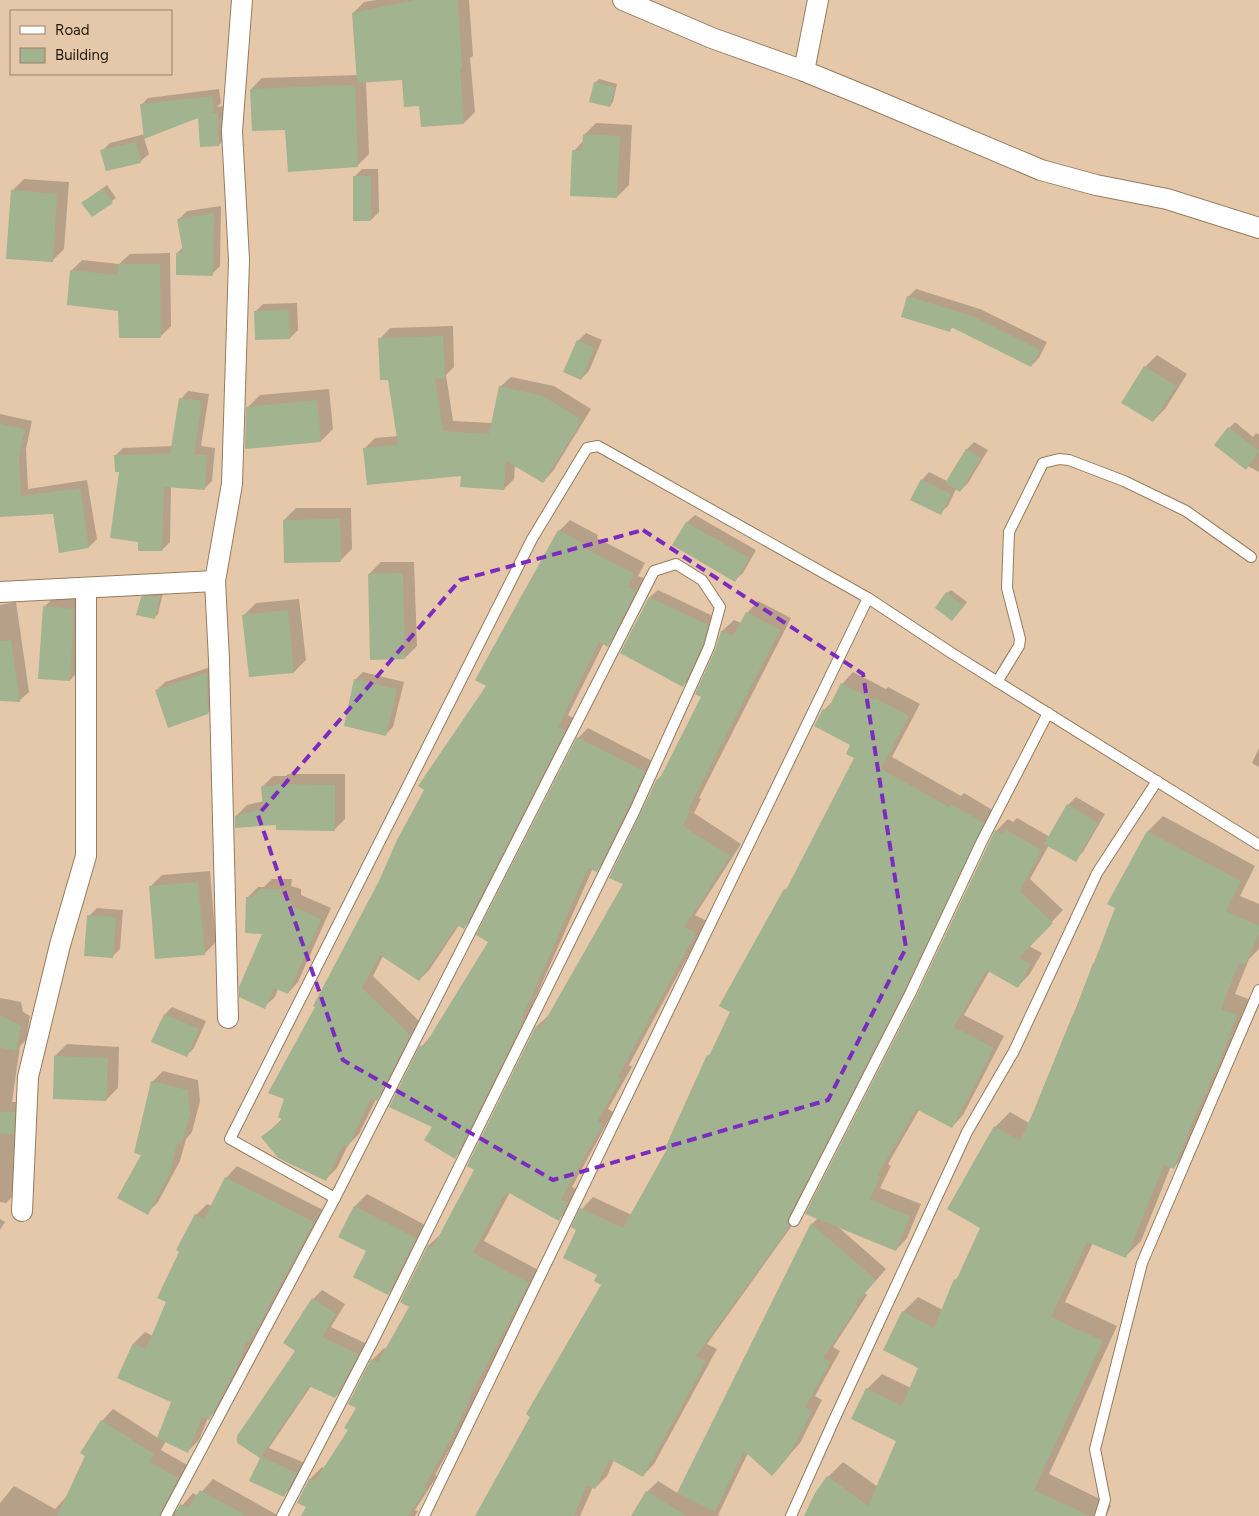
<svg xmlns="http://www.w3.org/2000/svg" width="1259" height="1516" viewBox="0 0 1259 1516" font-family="Figtree,sans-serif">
<rect width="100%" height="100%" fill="#e5c8aa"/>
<g fill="#0003">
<polygon points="376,0 469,0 473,56 470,58 475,112 464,123 421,105 403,79 366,81 369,154 358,165 286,128 251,89 262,78 358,75 353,13 364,2"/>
<polygon points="599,79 617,84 613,102 610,106 595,83"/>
<polygon points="219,89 221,103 217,107 224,106 226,137 219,145 199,116 144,138 149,154 141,161 107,170 102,151 110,143 145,134 141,105 148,98"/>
<polygon points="596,123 632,125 629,185 617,197 574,151 584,140 584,135"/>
<polygon points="362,169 378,169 379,212 371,220 354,177"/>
<polygon points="24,179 69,182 64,249 52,261 12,191"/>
<polygon points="107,185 116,198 92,216 83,203"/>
<polygon points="221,206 220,266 212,274 177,253 183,247 179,219 187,211"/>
<polygon points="170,253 171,326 161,336 120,309 71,271 82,260 119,264 130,254"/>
<polygon points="916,289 980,309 1047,342 1039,358 1031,366 953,327 950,330 908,297"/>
<polygon points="297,303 298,330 290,338 255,312 263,304"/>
<polygon points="453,326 454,367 446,375 453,421 493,423 500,387 511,377 554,386 591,409 553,471 543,482 515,465 514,479 504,489 462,475 364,449 375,438 398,436 389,379 380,339 390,328"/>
<polygon points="586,333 602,340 589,371 581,379 578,341"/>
<polygon points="1157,355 1187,374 1165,409 1153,421 1145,367"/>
<polygon points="329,389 333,429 321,441 248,407 260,395"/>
<polygon points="188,391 209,394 201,446 215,448 212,481 204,489 171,486 170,542 162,550 139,541 115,456 123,448 173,446 181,399"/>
<polygon points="0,414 32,421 26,449 28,489 87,480 97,539 89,547 54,513 0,516"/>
<polygon points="1235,422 1253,437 1256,433 1259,435 1259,472 1248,466 1229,428"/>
<polygon points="974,442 988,450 968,483 960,491 956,489 948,506 940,513 922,480 929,472 947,481 967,449"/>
<polygon points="296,508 351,508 352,549 340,561 284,520"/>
<polygon points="695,515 756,550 743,573 735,580 674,545 687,522"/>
<polygon points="570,520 598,535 597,538 645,563 638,576 647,579 619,634 608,645 604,643 568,715 575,719 475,916 464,927 459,925 430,969 419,980 383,956 373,976 421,1023 388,1088 376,1099 359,1134 348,1145 337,1168 326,1179 263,1137 283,1118 559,531"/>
<polygon points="381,562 414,562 417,646 405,658 369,574"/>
<polygon points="658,590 715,617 710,636 691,678 683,686 650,597"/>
<polygon points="951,590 967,602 956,616 947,593"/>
<polygon points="163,593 158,614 154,618 142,597 146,594"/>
<polygon points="56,595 86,597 82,668 70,680 44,607"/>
<polygon points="299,599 306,660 294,672 244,615 256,603"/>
<polygon points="758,601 791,618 699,798 701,799 694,813 741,844 695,915 707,921 629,1065 632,1067 608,1109 613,1112 572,1187 579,1190 571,1207 559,1219 510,1192 484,1241 540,1271 480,1386 481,1387 460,1430 435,1475 437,1476 415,1510 418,1511 415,1516 302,1516 307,1506 298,1502 310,1479 322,1467 325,1469 350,1430 372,1360 384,1348 386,1349 411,1306 402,1301 429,1245 441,1234 476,1170 469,1166 537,1026 549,1015 625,884 611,877 658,779 662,775 703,697 722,631 734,620 741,623 747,613"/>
<polygon points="16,602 29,692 19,701 0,699 0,605"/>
<polygon points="211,667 216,705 208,713 157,690 165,682"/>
<polygon points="363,672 404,682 393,727 385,735 355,680"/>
<polygon points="853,672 886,689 888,687 920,704 892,757 961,796 964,793 994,811 801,1213 707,1344 717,1349 654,1464 643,1476 614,1460 607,1476 595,1488 593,1487 580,1516 476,1516 603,1285 578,1230 582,1209 593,1197 632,1215 669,1148 708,1056 712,1052 785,890 791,884 856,757 852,745 824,710 834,700 842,684"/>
<polygon points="588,728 654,762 607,860 597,870 593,868 531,1008 533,1009 465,1147 455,1157 434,1126 391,1106 422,1046 432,1035 490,941 578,738"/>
<polygon points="1259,748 1259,767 1252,763"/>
<polygon points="288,774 345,774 345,819 335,829 277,824 236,816 247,805 264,801 262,787 273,776 286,776"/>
<polygon points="1076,797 1105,814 1083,852 1075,860 1049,845 1030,879 1063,910 1029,946 1042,953 1029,975 1018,986 990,970 964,1015 1004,1036 963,1115 952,1127 919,1110 888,1164 891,1166 880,1188 921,1204 907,1238 896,1250 837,1226 886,1269 865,1293 867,1295 833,1347 840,1351 815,1396 822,1400 800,1443 772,1474 748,1453 718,1515 721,1516 632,1516 647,1492 658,1481 679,1494 812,1224 818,1218 917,997 996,831 1008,819 1013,822 1017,818 1050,837 1068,805"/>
<polygon points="1163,816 1255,866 1240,896 1259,904 1259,949 1249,959 1235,994 1251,1000 1189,1152 1174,1167 1171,1166 1141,1241 1126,1256 1093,1243 1065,1302 1117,1326 1049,1474 1108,1503 1111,1506 1106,1516 806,1516 816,1494 828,1477 843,1462 878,1487 898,1440 867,1389 882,1374 911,1388 919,1367 903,1312 918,1297 943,1310 955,1280 961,1274 982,1228 995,1127 1010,1112 1029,1123 1148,831"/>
<polygon points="210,871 216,942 204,954 150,887 162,875"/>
<polygon points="272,879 292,879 291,886 301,889 301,895 331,908 298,982 288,993 278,989 275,997 264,1007 264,933 248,897 258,887 264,887"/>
<polygon points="97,908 123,910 120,949 112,957 89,916"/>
<polygon points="0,998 21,1002 23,1012 30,1016 26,1040 20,1046 12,1102 24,1102 15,1194 6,1203 0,1202"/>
<polygon points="172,1007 206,1021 194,1048 186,1056 165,1014"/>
<polygon points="67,1044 119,1047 118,1088 106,1100 55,1056"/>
<polygon points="163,1071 198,1080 200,1101 192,1132 186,1139 180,1161 158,1202 147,1213 143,1154 152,1082"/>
<polygon points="237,1166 325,1211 260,1330 255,1335 247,1356 220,1407 209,1418 208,1418 199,1440 188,1451 166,1441 161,1450 189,1466 174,1510 178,1510 193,1493 198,1496 213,1479 279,1516 0,1516 0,1503 14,1486 55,1509 68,1495 102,1421 113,1409 158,1438 172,1402 134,1343 145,1332 153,1336 168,1301 196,1215 207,1204 212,1206 226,1178"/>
<polygon points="367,1194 427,1226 400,1282 388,1294 368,1251 339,1236 355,1206"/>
<polygon points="0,1219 5,1222 0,1230"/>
<polygon points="322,1290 345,1304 331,1327 367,1344 345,1387 335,1397 311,1386 269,1448 305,1463 293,1486 284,1495 261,1458 238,1442 296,1351 313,1299"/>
</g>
<g fill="#a2b390">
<polygon points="415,0 458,0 462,68 460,68 464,124 421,127 419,106 404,107 402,80 357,83 352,13"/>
<polygon points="594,82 615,87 610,107 589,102"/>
<polygon points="355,85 358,167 288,172 285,130 252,131 250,89"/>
<polygon points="212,96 214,112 210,113 218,113 219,146 200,147 198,118 144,139 140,104"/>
<polygon points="583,134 620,136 617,198 570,196 572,150 582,151"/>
<polygon points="136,142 141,163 106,171 100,150"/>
<rect x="353" y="176" width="18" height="45"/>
<polygon points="103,188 113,203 92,217 81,203"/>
<polygon points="11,190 57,194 53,262 6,259"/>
<polygon points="214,213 213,276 176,275 176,253 183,253 177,219"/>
<polygon points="118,264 160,264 161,338 119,338 118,311 67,305 70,270 118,275"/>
<polygon points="907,296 972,316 1040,350 1031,367 951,327 950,332 901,317"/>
<polygon points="289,310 290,339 255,340 254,311"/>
<polygon points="443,336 445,379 435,379 443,431 489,434 499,386 543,396 582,420 543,483 506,461 504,490 460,487 461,476 367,485 363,448 398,445 388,380 380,380 378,338"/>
<polygon points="577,340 595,348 581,380 563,372"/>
<polygon points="1144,366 1176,386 1153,422 1121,403"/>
<polygon points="179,398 202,401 194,454 207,455 205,490 164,487 162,551 138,551 138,542 110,538 119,472 115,472 114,455 170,454"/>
<polygon points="317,400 321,442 245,449 246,407"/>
<polygon points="0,424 25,429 19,458 21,496 80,488 89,548 59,553 53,514 0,517"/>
<polygon points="1228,427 1259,451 1246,470 1214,445"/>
<polygon points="966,449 981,458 960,492 945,483"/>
<polygon points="921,479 951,494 941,515 910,500"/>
<polygon points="340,519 341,562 284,563 283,520"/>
<polygon points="686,522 749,558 735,582 672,545"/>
<polygon points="558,530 588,546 586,549 635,574 628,587 636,591 608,647 599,642 558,727 565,731 464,929 457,925 419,981 380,955 362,988 410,1035 377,1101 371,1098 348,1147 343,1145 326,1181 278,1158 261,1137 283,1120 278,1117 284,1099 268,1093 315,1007 313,1006 379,881 397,840 424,790 418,786 486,686 475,680"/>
<polygon points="403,573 405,659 370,660 368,574"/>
<polygon points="946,592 964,606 952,621 935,608"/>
<polygon points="158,596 160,596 155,619 136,615 141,597"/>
<polygon points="649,597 708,625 703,645 683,687 620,653"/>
<polygon points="43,606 74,609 70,681 38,679"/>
<polygon points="288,610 294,673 249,677 242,615"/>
<polygon points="746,612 780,630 688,810 690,811 683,826 730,856 684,927 696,933 618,1077 621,1079 597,1122 603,1124 561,1199 568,1202 559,1221 507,1192 505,1197 503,1197 473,1253 529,1283 520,1301 469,1398 470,1399 449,1443 424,1487 426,1489 408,1516 301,1516 306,1507 297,1503 309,1479 315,1481 348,1430 344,1428 356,1408 348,1404 371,1359 378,1362 409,1307 400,1302 428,1245 433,1247 474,1170 467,1166 536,1026 541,1028 623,884 609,878 657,779 659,780 701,697 695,694 715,650 721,631 733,636"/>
<polygon points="11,640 20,702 0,701 0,641"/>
<polygon points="202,674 207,674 208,714 168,728 155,690"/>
<polygon points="354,679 397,689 386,736 344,726"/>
<polygon points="841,683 874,700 875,698 909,716 881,769 949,807 951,804 984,823 904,991 788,1218 787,1222 790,1226 696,1356 706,1361 643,1477 610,1459 595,1489 587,1485 574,1516 475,1516 530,1417 526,1414 601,1285 594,1281 597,1275 563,1258 576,1230 571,1227 580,1208 623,1228 667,1149 665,1148 707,1055 709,1056 730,1012 719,1006 784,889 786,890 854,758 846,754 850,745 814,726 823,709 827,711"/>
<polygon points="577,737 645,772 597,872 588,868 522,1018 524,1019 455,1159 424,1140 432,1127 389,1107 420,1045 423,1048 488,942 476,935"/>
<polygon points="276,784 335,785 335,831 276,830 276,825 235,828 235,816 263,809 261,786 276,786"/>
<polygon points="1067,804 1098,823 1076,862 1044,844"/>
<polygon points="1005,829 1042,850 1020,891 1053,923 1019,958 1031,964 1018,988 986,970 954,1027 994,1048 952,1128 916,1109 877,1176 880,1177 870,1199 910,1216 896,1251 805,1214 916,997 995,830 1002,834"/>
<polygon points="1147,831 1241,881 1226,911 1259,926 1259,933 1245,965 1239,963 1221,1009 1237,1015 1221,1059 1195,1116 1174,1169 1164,1165 1126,1258 1087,1242 1051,1317 1103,1341 1034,1490 1090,1516 804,1516 815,1493 827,1476 868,1506 896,1441 851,1419 866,1388 902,1406 918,1368 883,1350 902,1311 934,1328 954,1279 956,1281 980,1228 947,1209 994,1126 1020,1141 1033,1113 1073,1014 1074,1014 1093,963 1094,963 1115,908 1107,904"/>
<polygon points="198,882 205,955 155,959 149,886"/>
<polygon points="260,889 282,889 281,896 291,900 291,906 321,919 288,994 274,988 265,1009 239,997 239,987 262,934 245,933 246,897 253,897"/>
<polygon points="87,915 116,917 113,958 84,956"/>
<polygon points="164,1014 199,1029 187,1057 151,1042"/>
<polygon points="0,1015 21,1026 16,1051 0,1048"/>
<polygon points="54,1056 108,1058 106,1101 53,1099"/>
<polygon points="151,1081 188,1090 190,1113 182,1144 177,1143 170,1173 148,1215 117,1198 141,1155 134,1153"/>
<polygon points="0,1112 15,1112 14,1134 0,1134"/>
<polygon points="225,1177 314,1222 249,1343 247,1342 236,1369 209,1420 202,1417 188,1453 157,1438 171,1402 117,1378 133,1343 146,1349 166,1302 157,1298 179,1252 176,1250 195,1214 204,1219"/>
<polygon points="354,1206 416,1238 388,1295 353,1277 366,1251 338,1237"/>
<polygon points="811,1223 876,1280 855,1304 858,1306 823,1358 830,1362 805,1407 812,1411 789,1456 772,1476 744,1451 715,1512 677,1493"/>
<polygon points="312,1298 336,1314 322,1337 359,1354 335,1398 309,1386 261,1457 297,1473 284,1497 249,1481 260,1458 237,1443 237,1436 295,1351 283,1343"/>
<polygon points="101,1420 154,1454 150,1462 178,1478 159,1516 57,1516 85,1456 80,1453"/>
<polygon points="200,1490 247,1516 174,1516 180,1504 188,1508"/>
<polygon points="646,1491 687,1516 631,1516"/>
</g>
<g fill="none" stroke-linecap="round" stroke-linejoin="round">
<defs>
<g id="lane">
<polyline points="997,682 1019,646 1020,639 1007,588 1009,532 1043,463 1059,459 1069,460 1124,481 1186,511 1251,557"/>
<polyline points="335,1198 230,1139 532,539 587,448 598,446 868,598 953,654 1259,845"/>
<polyline points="794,1221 910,994 982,841 1048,713"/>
<polyline points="166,1516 335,1198 654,571 676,564 702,580 720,607 709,647 635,810 375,1337 282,1516"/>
<polyline points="424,1516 868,598"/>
<polyline points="791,1516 834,1420 967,1132 1014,1051 1097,873 1157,781"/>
<polyline points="1100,1516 1105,1500 1095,1449 1142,1263 1259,990"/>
</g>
<g id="street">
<polyline points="623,0 712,38 804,71 870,98 1041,170 1096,185 1167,199 1259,228"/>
<polyline points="804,71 818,0"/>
<polyline points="215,581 219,660 228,1018"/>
<polyline points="0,592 215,581 232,484 239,260 232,131 242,0"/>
<polyline points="22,1211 28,1077 60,945 86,856 86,588"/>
</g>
</defs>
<use href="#lane" stroke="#967c5f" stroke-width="12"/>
<use href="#street" stroke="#967c5f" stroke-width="22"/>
<use href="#lane" stroke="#fff" stroke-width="10"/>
<use href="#street" stroke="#fff" stroke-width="20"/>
</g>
<path fill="none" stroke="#7b2cbf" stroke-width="4" stroke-dasharray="10 6" stroke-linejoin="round" d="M643,530L863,674L906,948L828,1100L553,1180L343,1060L258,815L460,580Z"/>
<rect x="10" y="10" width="162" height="65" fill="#e5c8aa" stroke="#97826b"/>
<rect x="20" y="26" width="25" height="8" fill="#ffffff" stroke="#97826b"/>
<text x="55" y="35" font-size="15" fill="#22180c">Road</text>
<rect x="20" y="48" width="25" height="15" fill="#a2b390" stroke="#97826b"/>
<text x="55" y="60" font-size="15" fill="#22180c">Building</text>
</svg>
